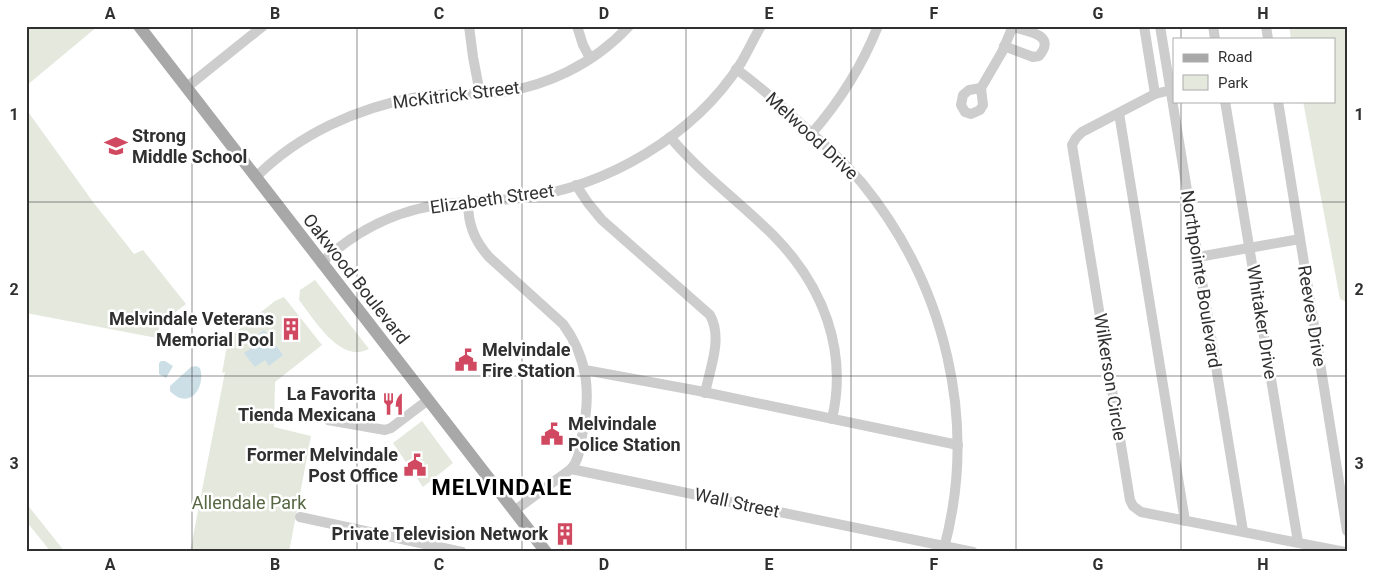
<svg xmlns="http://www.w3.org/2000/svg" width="1373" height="578" viewBox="0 0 1373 578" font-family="Roboto,sans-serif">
<rect width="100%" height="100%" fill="#fff"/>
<g fill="#e4e8dd">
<polygon points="26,26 98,26 26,86"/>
<polygon points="1289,26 1347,26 1347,302 1340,299 1303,101 1334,101 1334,39 1291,39"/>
<polygon points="26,109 93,202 134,254 143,250 186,304 160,324 157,338 26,313"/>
<path d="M315,280L369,349C340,364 315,320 299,300L300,290Z"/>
<polygon points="284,297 322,345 275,382 274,427 311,436 289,552 190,552 225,372 222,373 229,335 232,335 275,301"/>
<polygon points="422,421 453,463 423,487 393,443"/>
<polygon points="26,503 65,552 51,552 26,521"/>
</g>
<g fill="#ccdfe7">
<polygon points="264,330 283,355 269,366 265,360 255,367 244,353 255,346 251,340"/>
<polygon points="161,361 165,361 173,366 166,378 159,374 159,363"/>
<path d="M196,366L200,368C206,388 189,411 170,391V386L191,367Z"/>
</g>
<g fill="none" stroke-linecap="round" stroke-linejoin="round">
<g stroke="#cdcdcd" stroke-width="10">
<polyline points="469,26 473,57 478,83 478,94"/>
<polyline points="577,26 583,45 590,58"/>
<polyline points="1144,26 1155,94"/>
<polyline points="1160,26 1243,531"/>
<polyline points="1213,26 1215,39"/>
<polyline points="1266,26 1268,39"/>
<path d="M1004,46L1033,57L1039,56C1057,35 1028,31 1013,27"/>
<path d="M736,69C759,85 779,104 800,123C822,142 843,161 862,183C946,286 979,423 943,552"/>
<polyline points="187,87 263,26"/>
<polyline points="981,88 969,90 963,95 961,105 965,112 971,114 980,110 983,105 981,88 1002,52 1013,26"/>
<polyline points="1171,90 1155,94 1082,132 1076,138 1072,145 1130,500 1133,506 1141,512 1345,552"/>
<polyline points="1225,101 1298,542"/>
<polyline points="1278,101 1347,531"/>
<polyline points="1119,113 1185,521"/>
<path d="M812,133C840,101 862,66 878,26"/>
<path d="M670,137C701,174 740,202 774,236C823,286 848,350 832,419"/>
<path d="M256,177C299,134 357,108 417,97C442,93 467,95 492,93C543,89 594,64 629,26"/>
<path d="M576,185L588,203L602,220L710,315C723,338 710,368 705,393"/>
<path d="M468,202C468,224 474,240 489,257L563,324C589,360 591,395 582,436C580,448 579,460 571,469"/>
<polyline points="1198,257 1300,239"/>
<path d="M321,263C355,231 398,209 446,204C471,201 496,201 521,198C607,187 694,136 741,63C748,51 754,38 761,26"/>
<polyline points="585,370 699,391 958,445"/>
<polyline points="328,420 385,430 391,428 428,400"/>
<polyline points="514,511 571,469 973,552"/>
<polyline points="300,517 462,552"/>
</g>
<polyline stroke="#a8a8a8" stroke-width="12" points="139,26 546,552"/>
</g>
<path fill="none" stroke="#303030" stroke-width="1" stroke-opacity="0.55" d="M192,26V552M357,26V552M522,26V552M686,26V552M851,26V552M1016,26V552M1181,26V39M1181,101V552M26,202H1347M26,376H1347"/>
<defs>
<symbol id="school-bare" viewBox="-9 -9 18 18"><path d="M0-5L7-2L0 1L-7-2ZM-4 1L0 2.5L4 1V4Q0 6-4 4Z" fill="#d04960" stroke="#fff" stroke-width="2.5" paint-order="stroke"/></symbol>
<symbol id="building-bare" viewBox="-9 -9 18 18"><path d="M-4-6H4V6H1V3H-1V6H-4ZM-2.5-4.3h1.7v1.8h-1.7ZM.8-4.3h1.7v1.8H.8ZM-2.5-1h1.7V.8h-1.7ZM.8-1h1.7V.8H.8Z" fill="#d04960" stroke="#fff" stroke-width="2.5" paint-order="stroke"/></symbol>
<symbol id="civic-bare" viewBox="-9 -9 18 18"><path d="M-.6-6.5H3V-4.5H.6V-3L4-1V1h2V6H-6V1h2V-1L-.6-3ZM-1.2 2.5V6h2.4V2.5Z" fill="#d04960" stroke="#fff" stroke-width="2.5" paint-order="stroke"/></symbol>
<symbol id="restaurant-bare" viewBox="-9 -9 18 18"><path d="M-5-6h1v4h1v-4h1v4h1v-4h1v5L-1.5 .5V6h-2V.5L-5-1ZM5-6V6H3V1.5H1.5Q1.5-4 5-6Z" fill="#d04960" stroke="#fff" stroke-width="2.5" paint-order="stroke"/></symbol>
</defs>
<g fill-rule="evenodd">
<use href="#school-bare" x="100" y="130" width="32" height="32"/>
<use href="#building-bare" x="275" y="313" width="32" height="32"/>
<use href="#civic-bare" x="450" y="344" width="32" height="32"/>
<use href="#restaurant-bare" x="377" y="388" width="32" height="32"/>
<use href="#civic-bare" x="536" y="418" width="32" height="32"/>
<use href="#civic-bare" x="399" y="449" width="32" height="32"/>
<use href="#building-bare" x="549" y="518" width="32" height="32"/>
</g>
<g text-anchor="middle" stroke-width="5" stroke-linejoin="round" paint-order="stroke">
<g font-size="18" fill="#303030" stroke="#fff">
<text transform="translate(456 95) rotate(-7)" y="6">McKitrick Street</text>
<text transform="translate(812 136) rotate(43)" y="6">Melwood Drive</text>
<text transform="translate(492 199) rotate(-8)" y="6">Elizabeth Street</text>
<text transform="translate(356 279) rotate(52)" y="6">Oakwood Boulevard</text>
<text transform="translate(1201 279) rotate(81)" y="6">Northpointe Boulevard</text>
<text transform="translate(1312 316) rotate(81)" y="6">Reeves Drive</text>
<text transform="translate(1262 322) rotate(81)" y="6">Whitaker Drive</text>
<text transform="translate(1110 377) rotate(81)" y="6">Wilkerson Circle</text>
<text transform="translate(737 503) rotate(12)" y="6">Wall Street</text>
</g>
<g font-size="18" font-weight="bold" fill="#303030" stroke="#fff" text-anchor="end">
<text x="132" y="142" text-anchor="start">Strong<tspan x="132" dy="21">Middle School</tspan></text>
<text x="274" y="325">Melvindale Veterans<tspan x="274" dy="21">Memorial Pool</tspan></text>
<text x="482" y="356" text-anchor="start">Melvindale<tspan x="482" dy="21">Fire Station</tspan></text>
<text x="376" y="400">La Favorita<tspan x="376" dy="21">Tienda Mexicana</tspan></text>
<text x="568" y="430" text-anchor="start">Melvindale<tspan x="568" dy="21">Police Station</tspan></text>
<text x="398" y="461">Former Melvindale<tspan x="398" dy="21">Post Office</tspan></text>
<text x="548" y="540">Private Television Network</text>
</g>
<g font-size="18" fill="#576743" stroke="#fff">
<text x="249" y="509">Allendale Park</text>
</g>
<g font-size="22" font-weight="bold" letter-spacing="1" fill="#000" stroke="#fff">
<text x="502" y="495">MELVINDALE</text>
</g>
</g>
<rect width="1373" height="578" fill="none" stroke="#ffffff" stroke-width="55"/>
<rect x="1173" y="38" width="162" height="65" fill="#ffffff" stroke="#acacac"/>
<rect x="1183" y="54" width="25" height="8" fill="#a8a8a8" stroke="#acacac"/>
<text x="1218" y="62" font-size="15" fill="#303030">Road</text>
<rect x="1183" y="75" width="25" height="15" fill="#e4e8dd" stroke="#acacac"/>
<text x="1218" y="88" font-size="15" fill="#303030">Park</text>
<rect x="28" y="28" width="1318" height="522" fill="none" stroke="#303030" stroke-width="2"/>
<g font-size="16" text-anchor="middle" font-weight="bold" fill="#303030">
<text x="110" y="19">A</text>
<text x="275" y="19">B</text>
<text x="439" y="19">C</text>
<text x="604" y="19">D</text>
<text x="769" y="19">E</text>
<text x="934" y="19">F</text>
<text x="1098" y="19">G</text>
<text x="1263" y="19">H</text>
<text x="14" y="120">1</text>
<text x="1359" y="120">1</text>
<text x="14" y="295">2</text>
<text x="1359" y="295">2</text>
<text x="14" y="469">3</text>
<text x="1359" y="469">3</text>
<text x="110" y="570">A</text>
<text x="275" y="570">B</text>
<text x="439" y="570">C</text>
<text x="604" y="570">D</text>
<text x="769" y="570">E</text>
<text x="934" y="570">F</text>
<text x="1098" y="570">G</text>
<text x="1263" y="570">H</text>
</g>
</svg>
